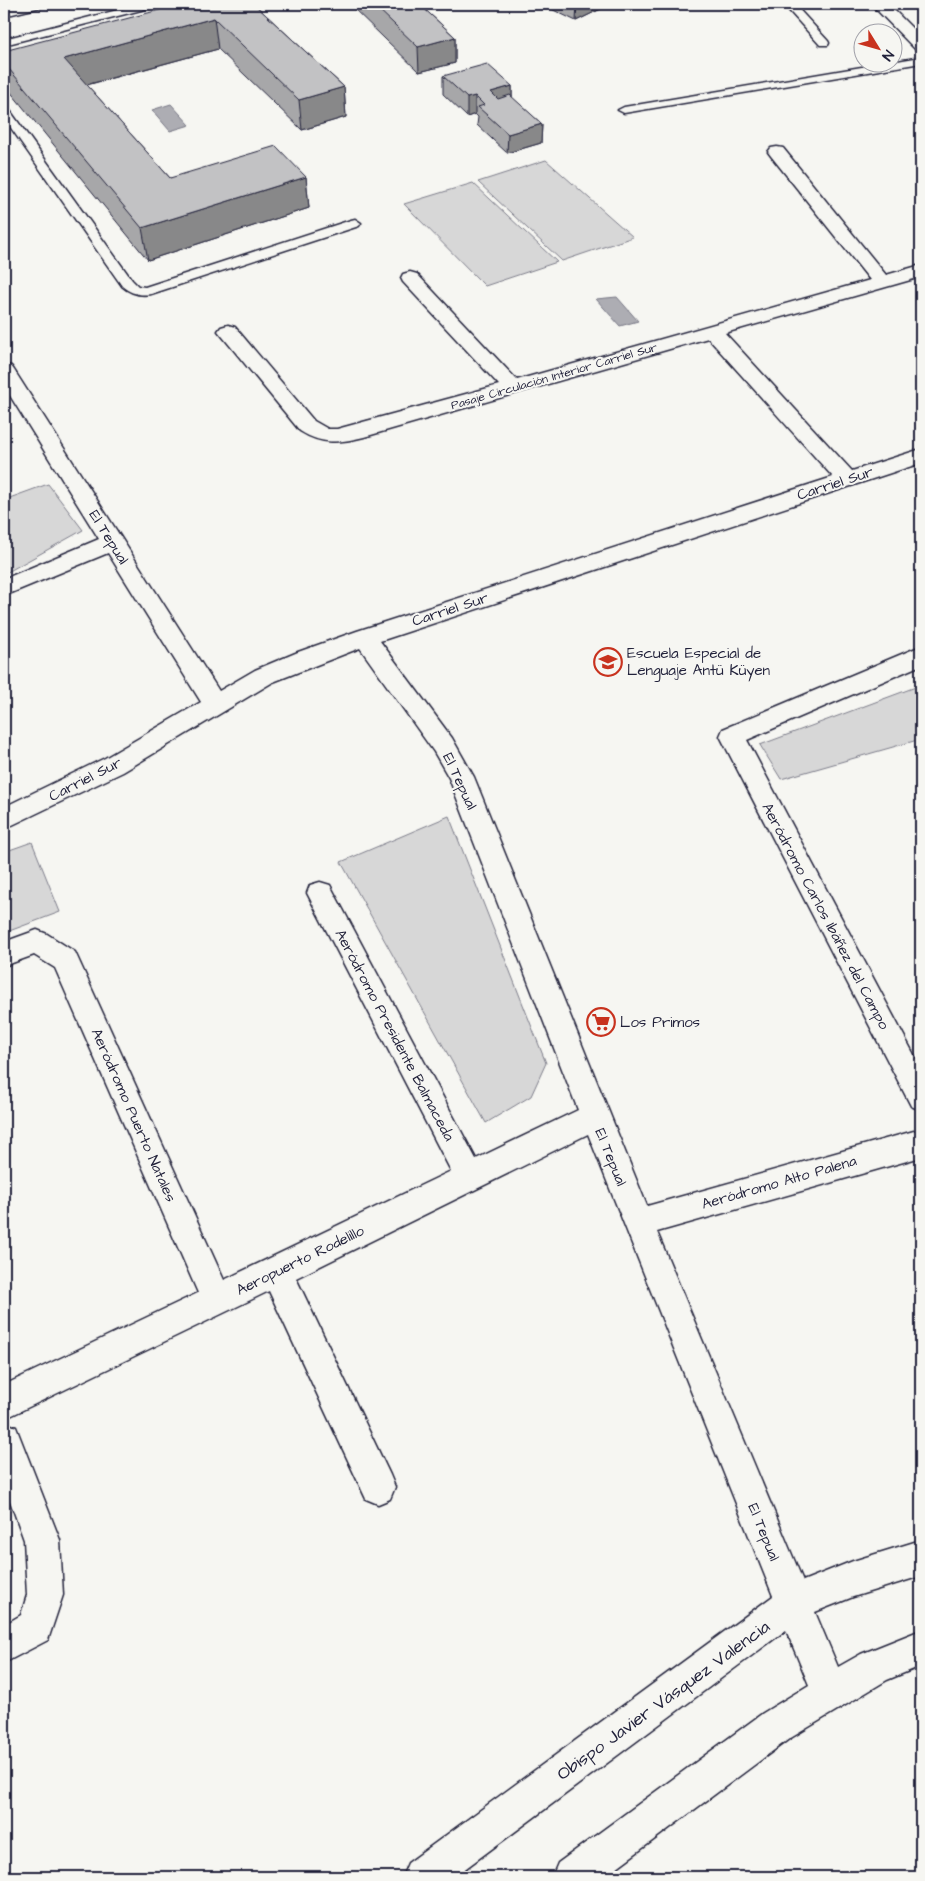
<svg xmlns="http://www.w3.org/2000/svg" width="925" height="1881" viewBox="0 0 925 1881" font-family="'Architects Daughter',sans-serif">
<rect width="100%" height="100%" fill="#f6f6f2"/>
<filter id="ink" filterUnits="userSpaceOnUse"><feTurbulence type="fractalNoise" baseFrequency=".02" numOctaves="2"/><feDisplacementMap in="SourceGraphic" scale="10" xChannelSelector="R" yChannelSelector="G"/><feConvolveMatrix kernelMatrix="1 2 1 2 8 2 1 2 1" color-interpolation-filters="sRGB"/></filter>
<g filter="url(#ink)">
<g fill="#d7d7d7" stroke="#7c7c89">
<polygon points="546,160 633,237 562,261 478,182"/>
<polygon points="473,183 557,262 485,286 404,204"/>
<polygon points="48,484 83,530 4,574 4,500"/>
<polygon points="921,685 921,739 781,779 760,745"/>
<polygon points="449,816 546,1063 531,1096 486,1123 341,862"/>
<polygon points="32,842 60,912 4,933 4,852"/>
</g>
<g fill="#adadb3" stroke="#757583">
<polygon points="171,104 190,125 170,131 152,110"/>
<polygon points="617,297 638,321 620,326 596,299"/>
</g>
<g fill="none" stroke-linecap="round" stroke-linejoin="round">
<defs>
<g id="service">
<polygon points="141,4 158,4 157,6 4,45 4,39"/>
<polygon points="783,4 794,4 828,41 829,43 828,45 820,45"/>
<polygon points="921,57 921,63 624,113 618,110 624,107"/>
<path d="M4,107L8,108L132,280L138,286L145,287L351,220L355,219L361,223L359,226L151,294C140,296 130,293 122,286L4,118Z"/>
</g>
<g id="minor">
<polygon points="16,4 44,4 41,7 4,16 4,6"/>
<path d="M777,147L783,148L886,275L921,265V277L725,333L852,471L921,449V463L380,641L452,738L474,777L647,1206L921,1129V1157L657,1232L803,1581L853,1561L921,1540V1576L853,1597L815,1612L838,1667L861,1654L921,1630V1666L887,1680L789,1739L604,1877H552L558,1863L763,1713L809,1685L786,1630L454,1877H402L408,1863L773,1596L588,1134L296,1278L390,1475L395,1487L390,1499L378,1504L366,1499L269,1291L4,1419V1385L198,1293L55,968L34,955L4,966V942L37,930L47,934L75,952L224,1280L451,1171L307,893L310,885L320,882L330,885L476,1159L578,1110L449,778L434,752L360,648L273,682L123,772L4,829V807L105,758L201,702L108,553L4,596V579L99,539L4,386V364L11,366L14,370L219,691L255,670L298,652L357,631L833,477L708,338L364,437C340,443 322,445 300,431L218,331L221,327L228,325L235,327L314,421L328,429H337L499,385L403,282L401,278L403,274L410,272L417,274L517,380L870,280L771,156L768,152L771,148Z"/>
<polygon points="921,646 921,665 747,740 921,1068 921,1110 911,1106 720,736 723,729"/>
<polygon points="4,1422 16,1427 60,1540 63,1595 48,1640 4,1663 4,1625 21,1615 27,1595 24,1540 4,1484"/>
</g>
<polygon id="tertiary" points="871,4 888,4 921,37 921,51 915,49"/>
</defs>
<use href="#service" stroke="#22223b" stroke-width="3"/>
<use href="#minor" stroke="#22223b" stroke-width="3"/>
<use href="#tertiary" stroke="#22223b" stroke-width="3"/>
<use href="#service" fill="#f6f6f2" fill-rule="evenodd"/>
<use href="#minor" fill="#f6f6f2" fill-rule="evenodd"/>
<use href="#tertiary" fill="#f6f6f2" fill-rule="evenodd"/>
</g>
<g fill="#a7a7a9" stroke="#22223b">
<polygon points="254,4 344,87 346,117 302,130 218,49 87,85 170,178 306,177 309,208 148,260 4,84 4,51"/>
<polygon points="349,4 419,4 455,37 455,63 419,72"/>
<polygon points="545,4 611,4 576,21 545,6"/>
<polygon points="443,76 512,86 512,98 542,124 541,143 507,153 477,125 478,117 475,114 467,117 443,94"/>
</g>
<g fill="#888889" stroke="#22223b">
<polygon points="577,4 611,4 576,21"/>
<polygon points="214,18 218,49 71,89 64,59"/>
<polygon points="455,37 455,63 419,72 418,47"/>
<polygon points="512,86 512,104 491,111 491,92"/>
<polygon points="344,87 346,117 302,130 299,100"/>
<polygon points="475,96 475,114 467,117 467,98"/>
<polygon points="542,124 541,143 507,153 508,134"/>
<polygon points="306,177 309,208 148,260 142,228"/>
</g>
<g fill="#c2c2c4" stroke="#22223b">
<polygon points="182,4 254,4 344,87 299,100 214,18 64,59 170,178 276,146 306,177 142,228 4,63 4,51"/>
<polygon points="373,4 419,4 455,37 418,47"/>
<polygon points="487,64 512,86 491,92 498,99 510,95 542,124 508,134 478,107 484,105 475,96 467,98 443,76"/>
</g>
</g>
<defs>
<symbol id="school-ring" viewBox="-11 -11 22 22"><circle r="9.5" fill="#f6f6f2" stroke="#c8321e" stroke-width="1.5"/><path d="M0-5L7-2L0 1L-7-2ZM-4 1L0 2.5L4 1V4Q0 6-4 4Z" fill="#c8321e"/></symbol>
<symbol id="supermarket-ring" viewBox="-11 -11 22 22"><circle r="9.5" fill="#f6f6f2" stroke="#c8321e" stroke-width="1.5"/><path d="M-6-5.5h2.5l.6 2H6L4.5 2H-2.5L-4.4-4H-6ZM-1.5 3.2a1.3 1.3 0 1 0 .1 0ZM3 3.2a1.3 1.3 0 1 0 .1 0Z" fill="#c8321e"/></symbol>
</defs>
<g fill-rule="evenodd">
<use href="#school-ring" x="592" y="646" width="32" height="32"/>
<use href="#supermarket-ring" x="585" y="1006" width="32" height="32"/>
</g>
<g text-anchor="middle" stroke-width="4" stroke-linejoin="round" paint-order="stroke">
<g font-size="12" fill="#22223b" stroke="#f6f6f2">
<text transform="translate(554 376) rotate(-16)" y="4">Pasaje Circulación Interior Carriel Sur</text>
</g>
<g font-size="15" fill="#22223b" stroke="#f6f6f2">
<text transform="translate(835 483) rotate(-18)" y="5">Carriel Sur</text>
<text transform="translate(109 537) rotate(58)" y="5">El Tepual</text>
<text transform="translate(450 609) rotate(-18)" y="5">Carriel Sur</text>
<text transform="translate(85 779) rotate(-27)" y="5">Carriel Sur</text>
<text transform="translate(460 781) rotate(65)" y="5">El Tepual</text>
<text transform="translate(826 916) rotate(62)" y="5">Aeródromo Carlos Ibáñez del Campo</text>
<text transform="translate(395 1035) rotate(62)" y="5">Aeródromo Presidente Balmaceda</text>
<text transform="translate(134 1115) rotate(66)" y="5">Aeródromo Puerto Natales</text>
<text transform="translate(611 1157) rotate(68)" y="5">El Tepual</text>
<text transform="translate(779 1182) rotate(-16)" y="5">Aeródromo Alto Palena</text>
<text transform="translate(300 1260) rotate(-26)" y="5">Aeropuerto Rodelillo</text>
<text transform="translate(764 1532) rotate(68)" y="5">El Tepual</text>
</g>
<g font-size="15" fill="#22223b" stroke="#f6f6f2" text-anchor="start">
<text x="627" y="658">Escuela Especial de<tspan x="627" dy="17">Lenguaje Antü Küyen</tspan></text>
<text x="620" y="1027">Los Primos</text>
</g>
<g font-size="18" fill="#22223b" stroke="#f6f6f2">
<text transform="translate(663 1700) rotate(-36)" y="6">Obispo Javier Vásquez Valencia</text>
</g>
</g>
<rect width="925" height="1881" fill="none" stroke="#f6f6f2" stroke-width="20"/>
<rect x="10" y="10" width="905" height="1861" fill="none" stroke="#22223b" stroke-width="2" filter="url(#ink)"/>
<g transform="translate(878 48) rotate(127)"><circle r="24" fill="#f6f6f2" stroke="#a1a1a9"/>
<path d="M0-4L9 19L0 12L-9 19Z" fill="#c8321e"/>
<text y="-8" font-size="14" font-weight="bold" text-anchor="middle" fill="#22223b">N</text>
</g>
</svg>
